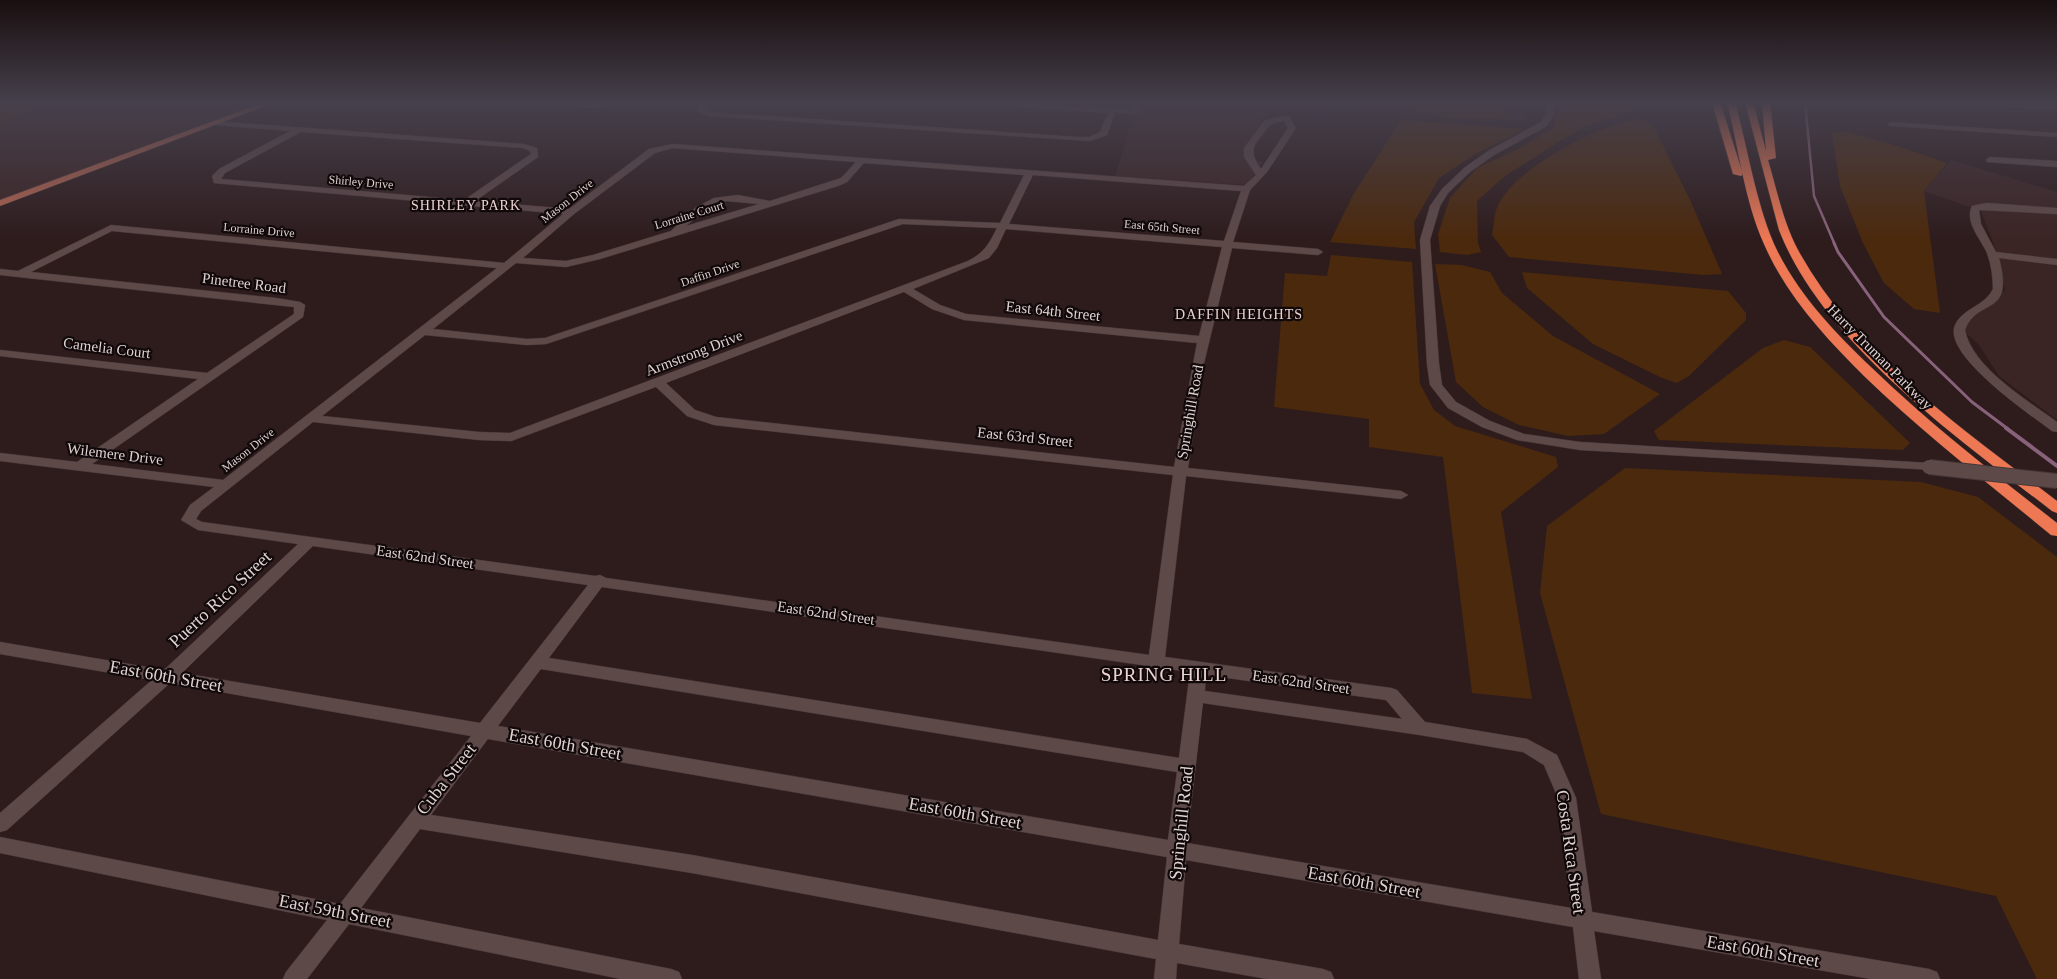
<svg xmlns="http://www.w3.org/2000/svg" width="2057" height="979" viewBox="0 0 2057 979" font-family="Georgia,serif">
<rect width="100%" height="100%" fill="#2e1c1d"/>
<g fill="#3b2424">
<polygon points="0,102 263,102 0,200"/>
<polygon points="1142,102 1272,102 1278,107 1274,102 1521,102 1528,121 1330,109 1330,113 1269,112 1258,124 1270,126 1253,150 1255,160 1263,162 1247,185 1115,176 1132,120 1137,116"/>
<polygon points="1951,160 2057,192 2057,420 1999,376 1979,345 1966,333 1965,328 1974,317 2005,290 1997,253 1981,211 1924,191"/>
</g>
<g fill="#4b290d">
<polygon points="0,102 56,102 0,124"/>
<path d="M1397,102H1502L1510,120C1485,118 1412,121 1397,102Z"/>
<polygon points="1557,102 1633,102 1637,110 1584,126 1505,176 1477,201 1478,243 1481,252 1467,255 1440,252 1438,234 1450,198 1477,168 1516,150 1553,128 1560,109"/>
<path d="M1637,119L1645,120L1654,127L1691,202L1722,274L1704,275L1509,257L1492,235C1494,226 1494,213 1498,205C1516,168 1597,126 1637,119Z"/>
<polygon points="1401,120 1525,129 1477,153 1439,178 1414,222 1416,249 1330,242 1353,195"/>
<polygon points="1847,132 1901,147 1947,163 1924,191 1940,313 1914,309 1884,283 1863,243 1840,186 1832,133"/>
<polygon points="1331,255 1412,262 1420,384 1434,410 1455,426 1556,457 1558,467 1501,512 1532,699 1472,693 1443,457 1369,447 1369,419 1274,407 1285,273 1327,276"/>
<polygon points="1435,264 1462,265 1490,272 1502,293 1553,336 1660,394 1604,434 1568,436 1519,425 1483,407 1456,382"/>
<polygon points="1522,272 1728,291 1746,313 1746,320 1689,376 1677,383 1662,378 1593,344 1527,288"/>
<polygon points="1784,340 1810,347 1910,443 1903,450 1659,440 1654,431 1763,348"/>
<polygon points="1625,468 1921,482 1978,497 2057,557 2057,979 2037,979 1996,896 1601,814 1540,593 1547,526"/>
</g>
<g fill="none" stroke-linecap="round" stroke-linejoin="round">
<polyline stroke="#88627a" stroke-width="2.5" points="1805,102 1814,196 1835,245"/>
<polyline stroke="#88627a" stroke-width="3" points="1834,243 1838,252 1884,317 1972,402 2008,429"/>
<polyline stroke="#88627a" stroke-width="4" points="2006,428 2057,466"/>
<defs>
<g id="minor">
<polygon points="519,102 621,102 602,108 523,104"/>
<polygon points="701,102 709,102 705,108 710,112 1078,137 1089,137 1100,132 1108,113 973,104 969,102 1007,102 1132,110 1135,102 1143,102 1138,114 1115,113 1107,135 1090,141 709,116 699,112 697,108"/>
<polygon points="1546,102 1554,102 1554,114 1547,126 1494,155 1470,172 1448,193 1440,206 1430,240 1439,364 1442,385 1456,402 1490,421 1524,434 1580,442 1929,463 1934,464 1936,467 1934,470 1580,450 1517,440 1482,427 1448,408 1430,385 1427,364 1420,240 1430,206 1442,189 1464,168 1488,151 1541,122 1546,114"/>
<polygon points="1949,102 2057,106 2057,110 1953,104"/>
<path d="M1286,116H1289L1296,128L1267,172L1250,190L1233,242L1318,249L1323,252L1318,255L1232,248L1204,363L1188,468L1401,491L1408,495L1401,499L1186,476L1165,657L1391,688L1397,690L1425,722L1527,739L1557,755L1576,798L1592,912L1929,969L1937,972L1940,979H1871L1594,931L1601,979H1579L1573,927L1186,860L1179,944L1323,969L1331,972L1334,979H1267L1177,963L1176,979H1154L1156,959L692,873L420,829L361,908L671,969L679,972L682,979H621L349,924L307,979H283L286,972L327,920L0,853V837L340,904L471,736L170,683L7,830L0,832V813L152,680L0,654V642L164,670L298,544L198,530L181,520L190,505L214,487L0,461V453L77,462L198,379L0,356V350L207,373L294,314V307L0,275V269L18,271L111,225L504,263L563,214L214,183L212,176L219,169L290,131L215,125L211,123L212,121L524,144L537,148L538,157L475,201L569,209L649,149L673,144L1244,186L1256,175L1244,157V148L1265,120ZM1284,121L1288,128L1261,169C1245,147 1257,142 1271,124ZM301,132L523,148L530,151L531,154L464,200L221,179L225,173ZM673,148L856,162L841,178L770,201L738,195L714,198L695,208L671,231L593,255L566,261L523,258L574,214L655,153ZM864,163L1024,175L1000,223L899,219L545,338L527,339L433,329L516,263L566,267L600,259L838,186L847,182ZM1033,175L1241,191L1224,241L1009,224ZM727,201L759,204L686,226L711,206ZM903,224L997,228C989,244 984,253 968,261L510,433L479,432L322,416L425,335L527,345L546,344ZM1006,229L1222,247L1199,336L966,314L940,305L913,289L989,258L997,248ZM112,231L497,268L223,480L92,464L303,317L305,305L300,302L276,298L31,272ZM904,292L932,309L964,320L1197,343L1174,467L716,417L695,410L666,383ZM656,387L687,416L714,425L1173,475L1149,655L606,578L600,575L595,576L202,522L196,519L201,511L313,422L479,440L511,441ZM313,546L588,585L480,723L182,673ZM602,587L1190,672L1179,758L549,658ZM541,669L1177,772L1168,840L498,726ZM1206,675L1386,700L1402,719L1205,691ZM1203,703L1420,735L1523,752L1544,765L1558,798L1571,908L1187,843ZM488,739L1167,857L1158,940L692,855L431,815Z"/>
<polygon points="1889,122 2057,133 2057,137 1892,126 1889,126"/>
<polygon points="1990,157 2057,161 2057,167 1987,162 1986,160"/>
<path d="M1987,203L2057,208V214L1979,210L1981,224L1996,252L2057,259V265L1999,258C2015,319 1978,296 1965,330C1972,367 2027,400 2057,422V432L2052,431C2031,415 1942,355 1955,325C1963,308 1985,306 1993,289C1993,277 1991,264 1987,253C1981,239 1964,222 1972,206Z"/>
</g>
<polygon id="primary" points="265,102 276,102 0,206 0,200"/>
<g id="motorway">
<polygon points="1712,102 1720,102 1743,174 1741,176 1733,174"/>
<path d="M1727,102H1735C1748,149 1755,199 1774,244C1796,292 1834,332 1872,368C1930,424 1993,473 2057,523V536L2051,535C1988,483 1923,433 1864,376C1825,337 1786,295 1764,244C1744,199 1739,149 1727,102Z"/>
<path d="M1745,102H1753L1766,151L1762,102H1770L1776,158L1768,160C1777,190 1783,222 1798,250C1856,356 1963,429 2057,501V513L2052,511C1959,439 1823,343 1779,230Z"/>
</g>
</defs>
<use href="#minor" stroke="#463738" stroke-width="1"/>
<use href="#primary" stroke="#463738" stroke-width="1"/>
<use href="#motorway" stroke="#463738" stroke-width="1"/>
<use href="#minor" fill="#5e4949" fill-rule="evenodd"/>
<use href="#primary" fill="#b46550" fill-rule="evenodd"/>
<use href="#motorway" fill="#ee7754" fill-rule="evenodd"/>
<defs>
<polyline id="minor-bridge" points="1929,467 2057,481"/>
</defs>
<use href="#minor-bridge" stroke="#463738" stroke-width="16" stroke-linecap="butt"/>
<use href="#minor-bridge" stroke="#5e4949" stroke-width="14"/>
</g>
<linearGradient id="sky" x2="0" y2="1"><stop stop-color="#190f10"/><stop offset="0.43" stop-color="#46404c"/><stop offset="1" stop-color="#46404c" stop-opacity="0"/></linearGradient>
<rect width="2057" height="239" fill="url(#sky)"/>
<g text-anchor="middle" stroke-width="4.5" stroke-linejoin="round" paint-order="stroke">
<g font-size="12" fill="#dfd3d2" stroke="#110909">
<text transform="translate(361 182) rotate(5)" y="4">Shirley Drive</text>
<text transform="translate(567 201) rotate(-38)" y="4">Mason Drive</text>
<text transform="translate(689 215) rotate(-17)" y="4">Lorraine Court</text>
<text transform="translate(1162 227) rotate(5)" y="4">East 65th Street</text>
<text transform="translate(259 230) rotate(5)" y="4">Lorraine Drive</text>
<text transform="translate(710 273) rotate(-19)" y="4">Daffin Drive</text>
<text transform="translate(248 450) rotate(-38)" y="4">Mason Drive</text>
</g>
<g font-size="14" letter-spacing="1" fill="#edd3d3" stroke="#110909">
<text x="466" y="210">SHIRLEY PARK</text>
<text x="1239" y="319">DAFFIN HEIGHTS</text>
</g>
<g font-size="15" fill="#dfd3d2" stroke="#110909">
<text transform="translate(244 283) rotate(7)" y="5">Pinetree Road</text>
<text transform="translate(1053 311) rotate(6)" y="5">East 64th Street</text>
<text transform="translate(107 348) rotate(7)" y="5">Camelia Court</text>
<text transform="translate(694 353) rotate(-21)" y="5">Armstrong Drive</text>
<text transform="translate(1880 357) rotate(45)" y="5">Harry Truman Parkway</text>
<text transform="translate(1190 412) rotate(-80)" y="5">Springhill Road</text>
<text transform="translate(1025 437) rotate(6)" y="5">East 63rd Street</text>
<text transform="translate(115 454) rotate(7)" y="5">Wilemere Drive</text>
<text transform="translate(425 557) rotate(8)" y="5">East 62nd Street</text>
<text transform="translate(826 613) rotate(8)" y="5">East 62nd Street</text>
<text transform="translate(1301 682) rotate(8)" y="5">East 62nd Street</text>
</g>
<g font-size="18" fill="#dfd3d2" stroke="#110909">
<text transform="translate(220 599) rotate(-43)" y="6">Puerto Rico Street</text>
<text transform="translate(166 676) rotate(10)" y="6">East 60th Street</text>
<text transform="translate(565 744) rotate(10)" y="6">East 60th Street</text>
<text transform="translate(446 779) rotate(-52)" y="6">Cuba Street</text>
<text transform="translate(965 813) rotate(10)" y="6">East 60th Street</text>
<text transform="translate(1181 823) rotate(-84)" y="6">Springhill Road</text>
<text transform="translate(1571 852) rotate(82)" y="6">Costa Rica Street</text>
<text transform="translate(1364 882) rotate(10)" y="6">East 60th Street</text>
<text transform="translate(335 911) rotate(11)" y="6">East 59th Street</text>
<text transform="translate(1763 951) rotate(10)" y="6">East 60th Street</text>
</g>
<g font-size="19" letter-spacing="1" fill="#edd3d3" stroke="#110909">
<text x="1164" y="681">SPRING HILL</text>
</g>
</g>
</svg>
